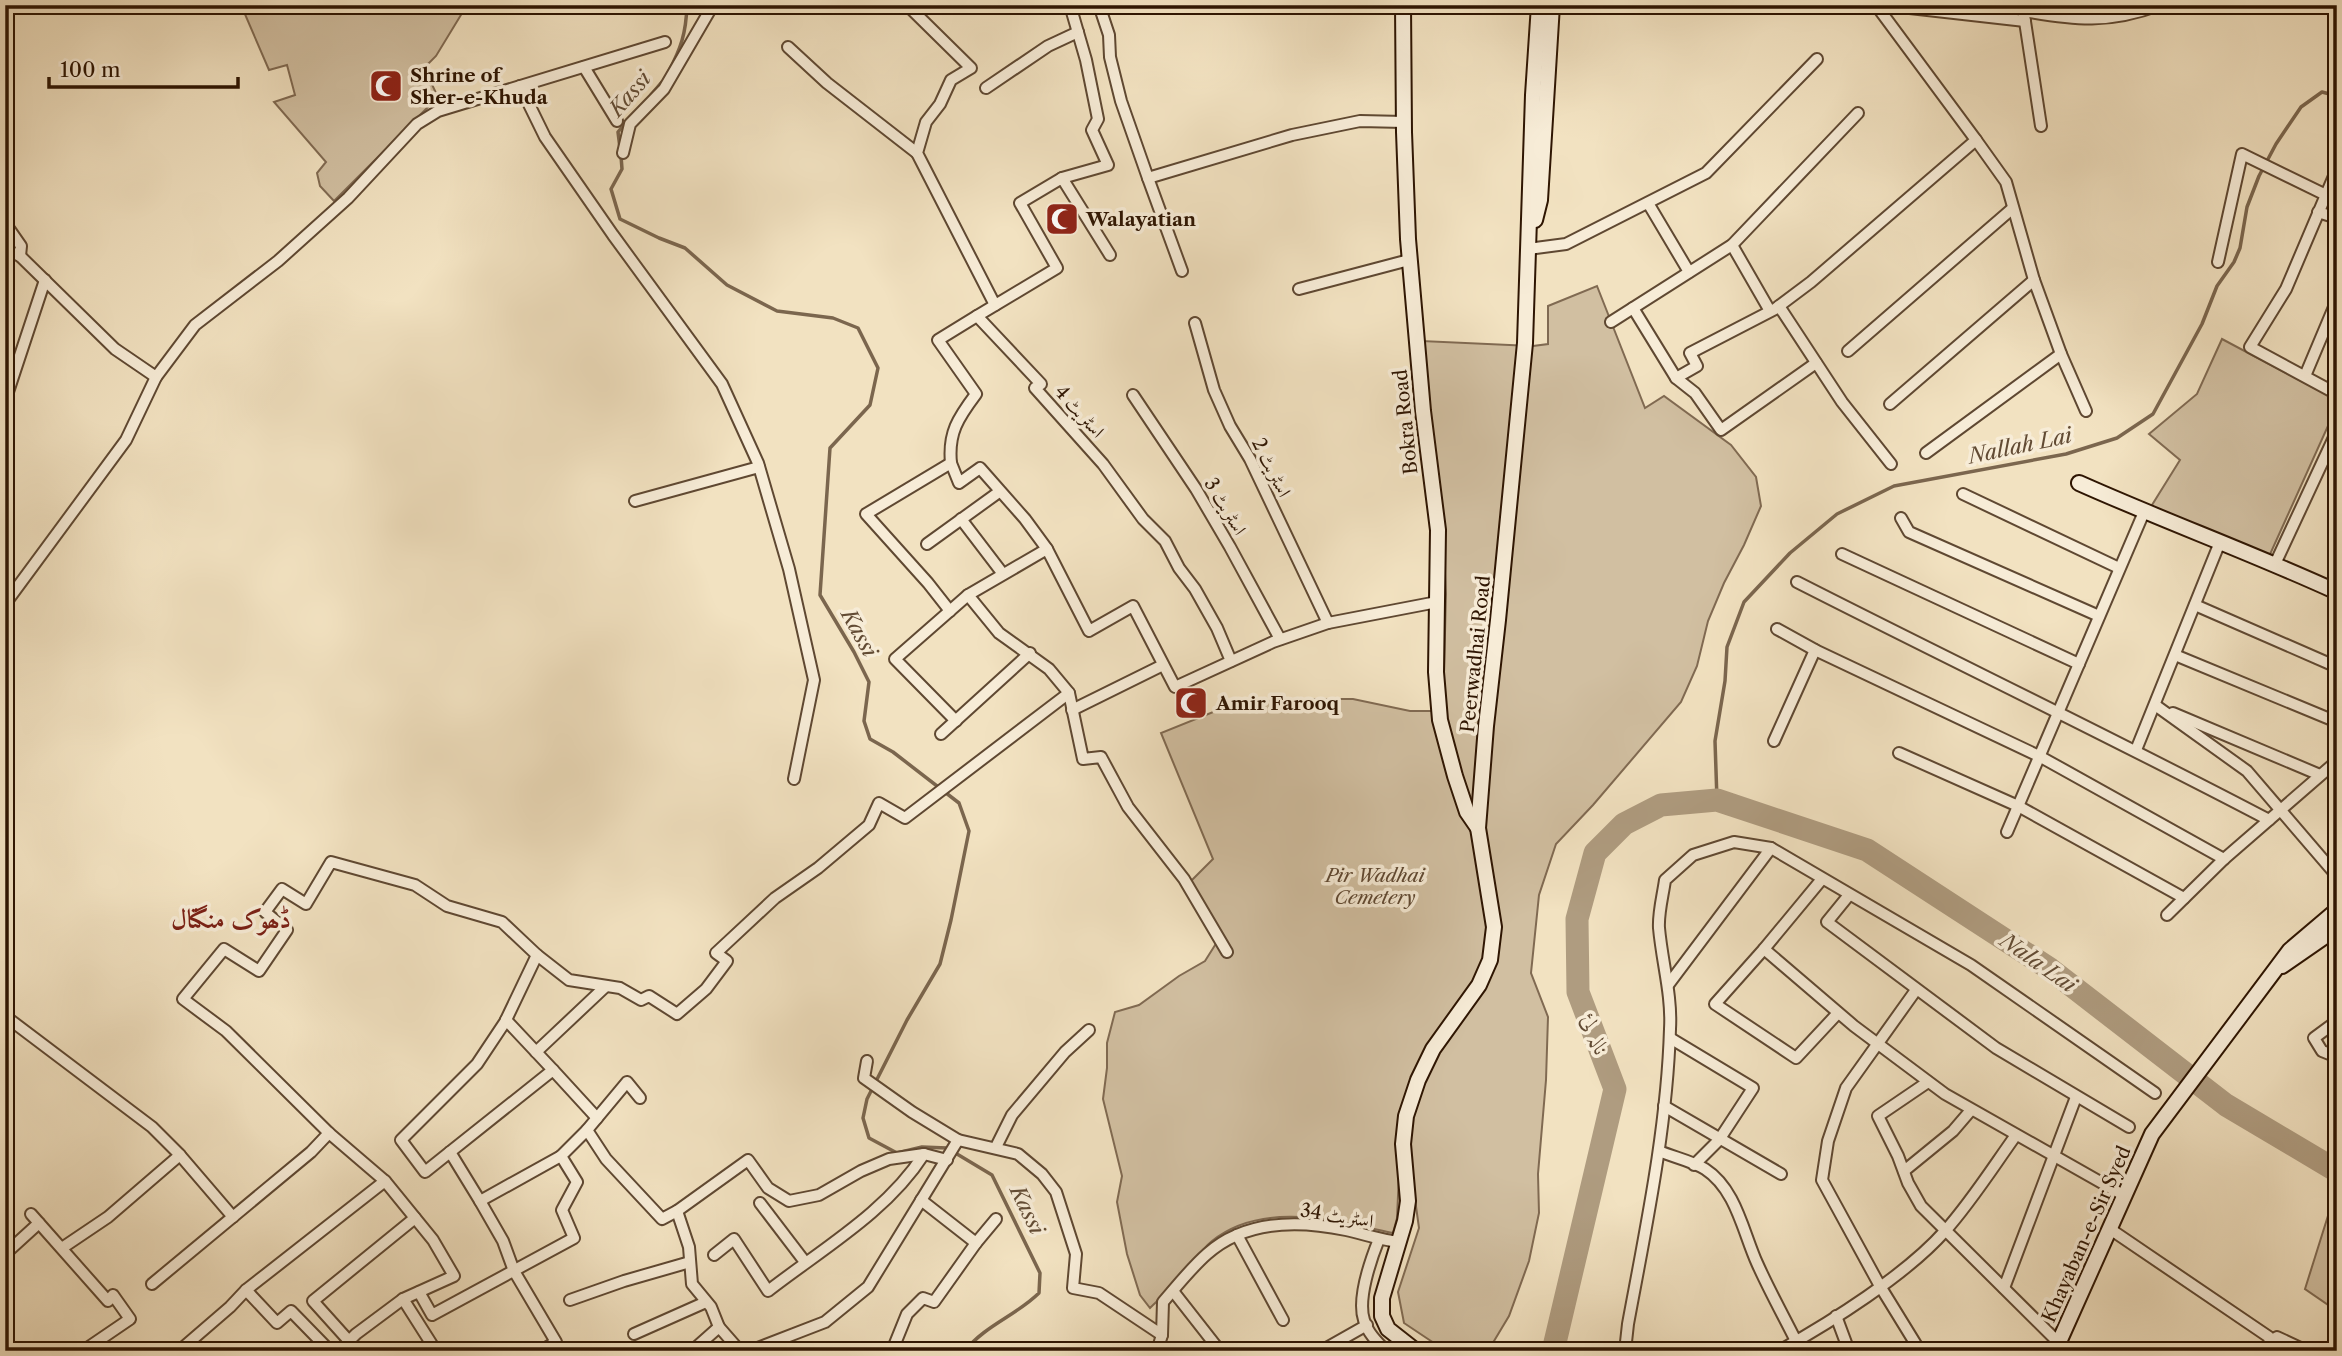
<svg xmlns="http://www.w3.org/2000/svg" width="2342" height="1356" viewBox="0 0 2342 1356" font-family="'Libre Caslon Text',Amiri,serif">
<rect width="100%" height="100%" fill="#f2e2c1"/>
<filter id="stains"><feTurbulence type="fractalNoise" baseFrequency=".00286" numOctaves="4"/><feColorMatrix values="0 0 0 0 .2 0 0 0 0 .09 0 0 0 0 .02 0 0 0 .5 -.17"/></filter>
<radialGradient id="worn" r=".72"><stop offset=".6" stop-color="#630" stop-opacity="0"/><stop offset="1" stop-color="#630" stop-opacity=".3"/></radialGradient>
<g fill="#d1bfa1" stroke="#806a52" stroke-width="2">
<polygon points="241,5 467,5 436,56 424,68 438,97 334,201 320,186 317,173 326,162 274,102 295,95 287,65 269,70"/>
<path d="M1597,286L1645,408L1664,396L1731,445L1756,477L1761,506L1744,545L1724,583L1708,621L1697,666L1681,702L1593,805L1556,844L1539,895L1531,973L1548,1017L1546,1080L1538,1174L1539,1213L1529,1261L1509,1316L1488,1351H1446L1404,1323L1398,1292L1419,1228L1402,1106L1397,1218L1393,1233C1336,1221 1263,1200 1212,1241C1199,1251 1192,1267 1181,1279C1171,1289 1160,1298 1150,1308L1140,1295L1127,1254L1117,1202L1122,1176L1103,1099L1107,1068V1043L1115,1012L1139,1005L1179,976L1205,961L1217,942L1187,885L1213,859L1161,733L1233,704L1294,699H1353L1410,711H1443L1446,594L1442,510L1422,341L1533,346L1548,344V306Z"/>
<polygon points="2222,339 2337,400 2337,406 2267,561 2147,513 2180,460 2149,434 2197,394"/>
<polygon points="2332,1203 2337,1205 2337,1311 2305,1289"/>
</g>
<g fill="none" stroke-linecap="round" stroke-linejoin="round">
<g stroke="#7b664e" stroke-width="3.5">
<path d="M668,73C681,48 686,34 687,5"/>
<polyline points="651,95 662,82"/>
<polyline points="620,148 618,132 627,121"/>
<path d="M621,156L622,169L611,189L620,219L659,238L685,248L727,285L777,311L833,318L858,328L878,368L870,405L830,448L820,595L854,652L869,682L864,721L870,739L893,752L959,803L969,831L951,920L940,964L907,1020L867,1099L863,1118L869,1138L897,1153L922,1147L947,1148L992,1175L1040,1273L1039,1293C1017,1315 984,1326 965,1351"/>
<polyline points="1717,800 1715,741 1725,681 1727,647 1744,602 1790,553 1837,514 1894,486 2066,454 2117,438 2153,414 2202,324 2217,286 2234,262 2240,248 2247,207 2259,176 2276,144 2301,107 2322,92 2337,96"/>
</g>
<polyline stroke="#af9c80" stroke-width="23" points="1553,1351 1615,1089 1578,992 1577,919 1595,853 1624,824 1661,805 1717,800 1867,850 2050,969 2226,1105 2337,1171"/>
<defs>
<g id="street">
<polyline points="907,5 971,68 951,80 940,104 926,122 917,153 995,305"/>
<polyline points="1099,5 1109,35 1110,57 1121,101 1148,178"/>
<polyline points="1883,5 2025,21"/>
<path d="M2024,11C2075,20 2109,24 2159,5"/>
<polyline points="2024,15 2041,126"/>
<polyline points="788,47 827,83 917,153"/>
<polyline points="584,67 617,121"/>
<polyline points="520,86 545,137 613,235 722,384 758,463 789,569 814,680 794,779"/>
<polyline points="986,88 1048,46 1078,32"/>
<polyline points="1976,140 2006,182 2034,280 2061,354 2086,411"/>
<polyline points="623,153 630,124 664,89 713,5"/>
<polyline points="2337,169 2286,289 2250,347 2337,394"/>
<polyline points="1062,178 1108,165 1092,130 1098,119 1086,60 1070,5"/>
<polyline points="1648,203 1689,272"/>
<polyline points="2318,212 2337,218"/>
<polyline points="5,223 21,246 20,256"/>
<polyline points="1732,245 1770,311"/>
<polyline points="5,249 20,256 115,349 156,377 195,325 278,261 348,198 417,124 438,111 665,42"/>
<polyline points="1528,249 1566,244 1706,173 1817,59"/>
<polyline points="2218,262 2242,154 2326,195"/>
<polyline points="1182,271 1148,178 1292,135 1360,121 1404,122"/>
<polyline points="1299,289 1409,260"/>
<polyline points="1779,306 1842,402 1891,464"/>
<polyline points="1633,308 1676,378 1695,393 1721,430 1816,363"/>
<polyline points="977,316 1057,268 1020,203 1062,178 1110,255"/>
<polyline points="1611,322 1732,245 1858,113"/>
<polyline points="1195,323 1214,390 1230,426 1250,459 1328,623"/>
<polyline points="1848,351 2013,208"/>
<polyline points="2305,376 2337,300"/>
<polyline points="1676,378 1697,366 1690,353 1775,309 1811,282 1976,140 1876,5"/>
<polyline points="1133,395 1196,489 1230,547 1280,639"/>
<polyline points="5,401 45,280"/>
<polyline points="1890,404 2034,280"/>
<polyline points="1926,453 2061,354"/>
<path d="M951,463C948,433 958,418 976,394L938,340L977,316L1041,384L1035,388L1103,464L1143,519L1165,541L1179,568L1195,589L1217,628L1231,661"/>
<polyline points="1963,494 2119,568"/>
<polyline points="635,501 759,467"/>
<polyline points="1901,518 1909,532 2099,616"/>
<polyline points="961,519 1003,574"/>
<polyline points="927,544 999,492"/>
<polyline points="1842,554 2079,664"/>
<polyline points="2275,564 2337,431"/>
<path d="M1797,582C1954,662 2113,738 2269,820"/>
<polyline points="5,604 126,440 156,377"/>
<polyline points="2195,605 2337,667"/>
<polyline points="950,611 928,583 866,514 951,463 959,483 980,468 1025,519 1047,549"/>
<polyline points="1777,629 1815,650 2039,756 2224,859"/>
<polyline points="2175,655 2337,722"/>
<polyline points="1069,693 1083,759 1101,757 1128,807 1184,879 1227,952"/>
<polyline points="2155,705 2247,771 2337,876"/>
<polyline points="1072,710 1163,665"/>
<polyline points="2173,713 2320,775"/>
<polyline points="956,721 895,659 968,595"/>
<polyline points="941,734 1030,653"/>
<polyline points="1774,741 1815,650"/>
<polyline points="2136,750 2220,542"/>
<polyline points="1899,753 2018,806 2184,898"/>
<polyline points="2007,832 2144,512"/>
<polyline points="1822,879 1764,949 1854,1026 1945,1094 2125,1196"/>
<polyline points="1849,895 1827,922 1996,1048 2129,1127"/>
<polyline points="2167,915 2224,859 2337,761"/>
<polyline points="1764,949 1715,1004 1796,1058 1838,1013"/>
<polyline points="537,955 569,980 620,988 641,1000 649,996 677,1014 706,989 727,961 716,953 775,898 818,868 869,825 879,803 905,818 1069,693 1049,669 999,633 968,595 1047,549 1089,631 1133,606 1175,687 1273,642 1328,623 1437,602"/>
<polyline points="1668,985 1771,848"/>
<polyline points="1916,990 1846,1088 1828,1141 1822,1180 1880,1286 1920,1351"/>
<polyline points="5,1016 152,1127 179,1154 233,1217"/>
<polyline points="506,1020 553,1070"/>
<polyline points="2337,1021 2314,1038 2322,1051 2337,1057"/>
<polyline points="1670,1038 1753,1088 1719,1140 1694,1165"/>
<polyline points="536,1052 606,986"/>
<polyline points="867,1061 864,1078 912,1112 958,1140"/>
<polyline points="1928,1082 1878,1116 1898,1156 1908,1183 1921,1206 2059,1343"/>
<polyline points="640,1098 627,1082 587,1130 606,1159 662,1219 677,1211"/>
<polyline points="1664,1106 1781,1174"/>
<polyline points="996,1147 1012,1115 1065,1052 1089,1030"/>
<path d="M1659,1151C1673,1157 1692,1161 1705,1169C1736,1189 1743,1232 1757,1263C1769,1290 1783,1315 1796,1341"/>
<polyline points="561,1156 480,1201 450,1152 553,1070 597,1118"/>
<polyline points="1904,1171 1953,1131 1971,1110"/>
<polyline points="385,1181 329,1133 226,1031 183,999 224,949 259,971 287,930 265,912 282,889 306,904 331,862 415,885 447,906 502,922 537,955 505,1022 477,1064 401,1140 425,1172 450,1152"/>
<polyline points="921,1200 976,1243 996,1219"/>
<polyline points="480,1201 503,1241 514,1271 556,1342 540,1351"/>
<polyline points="760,1203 805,1262"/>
<polyline points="31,1214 108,1301 113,1295 130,1319 83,1351"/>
<polyline points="2110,1229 2269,1337 2271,1351"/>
<polyline points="1237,1235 1283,1320"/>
<path d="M1379,1239C1371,1259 1357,1299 1364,1320C1367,1332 1377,1342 1386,1351"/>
<polyline points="62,1248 108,1217 180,1155"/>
<polyline points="5,1254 39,1223"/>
<path d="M714,1255L734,1239L768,1291C822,1249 887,1212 924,1154L947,1160"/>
<polyline points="152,1284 311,1152 329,1133"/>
<polyline points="2004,1288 2076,1097"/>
<polyline points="246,1290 277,1323 291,1311 330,1351"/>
<polyline points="1173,1291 1220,1351"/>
<polyline points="419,1292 432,1315 574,1238 562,1210 577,1182 561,1156 587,1130"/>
<polyline points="403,1299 436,1351"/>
<polyline points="570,1300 624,1281 690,1262"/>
<polyline points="1836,1316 1849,1351"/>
<polyline points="719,1327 711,1307 692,1284 689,1247 677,1211 748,1160 768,1188 789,1201 819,1195 861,1171 889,1159 924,1154"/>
<polyline points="634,1334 706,1302"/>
<polyline points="349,1341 313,1301 415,1218"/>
<polyline points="2270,1341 2277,1337 2307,1351"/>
<polyline points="179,1351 230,1307 246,1290 385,1181 433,1240 454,1276 403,1299 356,1334 339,1351"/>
<polyline points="692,1351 719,1327 740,1351"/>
<polyline points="750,1351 825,1322 868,1287 958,1140 1018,1154 1042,1174 1056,1192 1076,1254 1073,1288 1099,1293 1162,1335"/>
<polyline points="892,1351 907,1314 923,1298 934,1302 976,1243"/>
<path d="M1157,1351L1162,1335L1163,1302C1177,1286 1191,1268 1207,1254C1245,1220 1298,1220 1346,1230C1364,1234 1380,1240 1399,1242"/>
<polyline points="1321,1351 1367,1325"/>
<path d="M1625,1351L1628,1324C1646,1227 1667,1128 1670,1029C1672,995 1662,962 1659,928C1658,913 1663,895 1665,880L1693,855L1734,842L1771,848L1971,965L2155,1093"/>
<path d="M1779,1351C1831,1322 1906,1275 1945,1231C1971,1202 1993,1167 2016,1135"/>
</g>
<g id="secondary">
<polyline points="1403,5 1404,132 1408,239 1423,411 1438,530 1436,672 1440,720 1455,776 1467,812 1478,828"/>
<polyline points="1535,220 1540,200 1552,5"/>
<path d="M2079,483C2164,521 2252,553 2337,592"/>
<polyline points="2282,966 2337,928"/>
<polyline points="1416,1351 1388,1329 1382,1316 1382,1298 1405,1221 1408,1201 1403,1144 1406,1116 1418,1080 1433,1049 1479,985 1490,960 1494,927 1478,828 1486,726 1498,620 1525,343 1533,95 1539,5"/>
<polyline points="2055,1351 2152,1134 2290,950 2337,910"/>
</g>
</defs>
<use href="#street" stroke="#5f4832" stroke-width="14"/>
<use href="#secondary" stroke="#2e1502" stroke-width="18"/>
<use href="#street" stroke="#f7ecd7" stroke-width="10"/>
<use href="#secondary" stroke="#f7ecd7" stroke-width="14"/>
</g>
<defs>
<symbol id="mosque-square" viewBox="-11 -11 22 22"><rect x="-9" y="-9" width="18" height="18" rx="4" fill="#8f2418" stroke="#f7ecd7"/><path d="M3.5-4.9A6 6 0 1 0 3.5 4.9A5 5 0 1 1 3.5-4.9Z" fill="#fff"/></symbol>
</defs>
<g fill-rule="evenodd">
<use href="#mosque-square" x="367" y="67" width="38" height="38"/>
<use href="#mosque-square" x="1043" y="200" width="38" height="38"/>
<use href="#mosque-square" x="1172" y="684" width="38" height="38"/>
</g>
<g text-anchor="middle" stroke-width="7" stroke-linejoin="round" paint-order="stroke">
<g font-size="19" font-weight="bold" fill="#2e1502" stroke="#f7ecd7" text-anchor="start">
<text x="410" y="82">Shrine of<tspan x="410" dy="22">Sher-e-Khuda</tspan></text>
<text x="1086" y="226">Walayatian</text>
<text x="1216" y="710">Amir Farooq</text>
</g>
<g font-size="19" fill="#2e1502" stroke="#f7ecd7">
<text transform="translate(1080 411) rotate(48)" y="7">اسٹریٹ 4</text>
<text transform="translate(1405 422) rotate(-96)" y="7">Bokra Road</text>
<text transform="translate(1272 467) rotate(63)" y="7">اسٹریٹ 2</text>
<text transform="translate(1226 506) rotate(59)" y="7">اسٹریٹ 3</text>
<text transform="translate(1475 654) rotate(-84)" y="7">Peerwadhai Road</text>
<text transform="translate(1337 1215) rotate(9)" y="7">اسٹریٹ 34</text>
<text transform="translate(2086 1234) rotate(-66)" y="7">Khayaban-e-Sir Syed</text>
</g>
<g font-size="19" font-style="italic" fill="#5f4832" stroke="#f7ecd7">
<text x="1375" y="882">Pir Wadhai<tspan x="1375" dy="22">Cemetery</tspan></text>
</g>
<g font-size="21" font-style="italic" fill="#624b34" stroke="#f7ecd7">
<text transform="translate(630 94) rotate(-49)" y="7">Kassi</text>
<text transform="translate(2020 446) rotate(-12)" y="7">Nallah Lai</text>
<text transform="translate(859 633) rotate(61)" y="7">Kassi</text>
<text transform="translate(2038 963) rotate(35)" y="7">Nala Lai</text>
<text transform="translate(1595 1035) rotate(69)" y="7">نالہ لئ</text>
<text transform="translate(1027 1210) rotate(64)" y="7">Kassi</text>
</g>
<g font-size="26" font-weight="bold" fill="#7a1f14" stroke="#f7ecd7">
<text x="231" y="928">ڈھوک منگتال</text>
</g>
</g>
<rect width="2342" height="1356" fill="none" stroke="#f2e2c1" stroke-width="28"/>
<rect x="7" y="7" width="2328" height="1342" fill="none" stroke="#2e1502" stroke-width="3.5"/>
<rect x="14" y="14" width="2314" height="1328" fill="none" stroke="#2e1502" stroke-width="2"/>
<path d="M49 77v10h189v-10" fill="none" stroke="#2e1502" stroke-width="3.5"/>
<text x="60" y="77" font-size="21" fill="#2e1502" stroke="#f7ecd7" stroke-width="5" paint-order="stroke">100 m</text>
<rect width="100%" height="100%" filter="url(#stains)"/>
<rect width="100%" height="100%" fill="url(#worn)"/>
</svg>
